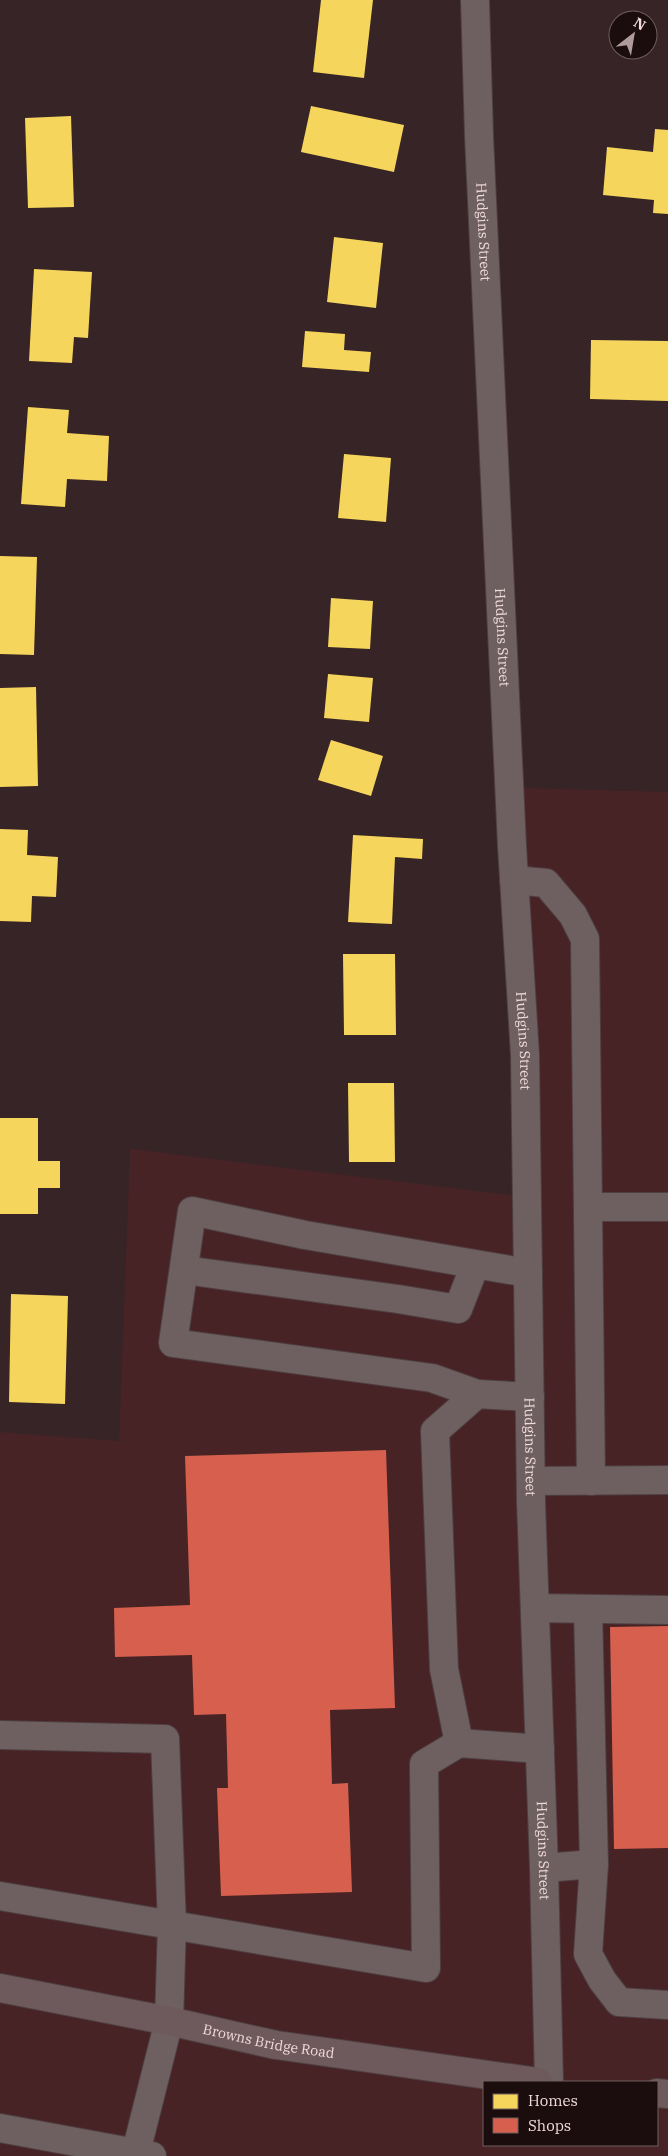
<svg xmlns="http://www.w3.org/2000/svg" width="668" height="2156" viewBox="0 0 668 2156" font-family="'IBM Plex Serif',serif">
<rect width="100%" height="100%" fill="#362426"/>
<path fill="#472326" fill-rule="evenodd" d="M495,787L668,792V2156H0V1432L119,1441L130,1149L518,1196ZM484,2082H657V2145H484Z"/>
<g fill="#f6d55c">
<polygon points="321,0 373,0 364,78 313,72"/>
<polygon points="311,106 404,125 394,172 301,152"/>
<polygon points="71,116 74,207 28,208 25,118"/>
<polygon points="655,129 668,130 668,214 653,213 654,200 603,195 607,147 653,152"/>
<polygon points="334,237 383,243 376,308 327,302"/>
<polygon points="34,269 92,272 88,338 74,337 72,363 29,361"/>
<polygon points="305,331 345,334 344,350 371,352 369,372 302,367"/>
<polygon points="591,340 668,341 668,401 590,399"/>
<polygon points="28,407 69,410 67,433 109,436 107,481 67,479 65,507 21,504"/>
<polygon points="344,454 391,458 386,522 338,518"/>
<polygon points="0,556 37,557 34,655 0,654"/>
<polygon points="331,598 373,601 370,649 328,647"/>
<polygon points="328,674 373,678 369,722 324,718"/>
<polygon points="36,687 38,786 0,787 0,688"/>
<polygon points="331,740 383,756 371,796 318,780"/>
<polygon points="0,829 28,830 27,855 58,857 56,897 32,896 31,922 0,921"/>
<polygon points="353,835 423,839 422,859 395,857 392,924 348,922"/>
<polygon points="343,954 395,954 396,1035 344,1035"/>
<polygon points="348,1083 394,1083 395,1162 349,1162"/>
<polygon points="0,1118 38,1118 38,1161 60,1161 60,1188 38,1188 38,1214 0,1214"/>
<polygon points="11,1294 68,1296 65,1404 9,1402"/>
</g>
<g fill="#d6604d">
<polygon points="386,1450 395,1708 330,1710 332,1784 348,1783 352,1892 221,1896 217,1788 228,1788 226,1714 194,1715 192,1655 115,1657 114,1608 190,1605 185,1456"/>
<polygon points="668,1626 668,1848 614,1849 610,1627"/>
</g>
<g fill="none" stroke-linecap="round" stroke-linejoin="round">
<defs>
<g id="minor">
<path id="s1" d="M475,0L479,136L512,846L525,1055L531,1502L544,1868L549,2082"/>
<polyline points="514,880 546,883 573,915 585,939 591,1481"/>
<polyline points="588,1207 668,1207"/>
<polyline points="184,1270 398,1299 458,1309 475,1265"/>
<polyline points="477,1394 432,1378 173,1343 192,1211 305,1235 528,1273"/>
<polyline points="531,1481 668,1480"/>
<polyline points="535,1608 668,1610"/>
<polyline points="588,1609 594,1864"/>
<polyline points="0,1735 165,1739 172,1925 169,2021 135,2156"/>
<polyline points="459,1743 444,1669 435,1431 477,1394 530,1397"/>
<polyline points="544,1868 594,1864 588,1954 602,1980 619,2002 668,2005"/>
<polyline points="0,1896 426,1968 424,1764 459,1743 540,1749"/>
<polyline points="0,2128 152,2156"/>
</g>
<g id="major">
<path id="s2" d="M0,1988L169,2021L276,2045L538,2082"/>
<polyline points="657,2093 668,2094"/>
</g>
</defs>
<use href="#minor" stroke="#4f3f41" stroke-width="30"/>
<use href="#major" stroke="#4f3f41" stroke-width="30"/>
<use href="#minor" stroke="#6e6061" stroke-width="28"/>
<use href="#major" stroke="#6e5a5c" stroke-width="28"/>
</g>
<g text-anchor="middle" stroke-width="5" stroke-linejoin="round" paint-order="stroke">
<g font-size="14" fill="#f1dbdb" stroke="#1b0c0d">
<text dy="5" stroke="none"><textPath href="#s1" startOffset="232">Hudgins Street</textPath></text>
<text dy="5" stroke="none"><textPath href="#s1" startOffset="638">Hudgins Street</textPath></text>
<text dy="5" stroke="none"><textPath href="#s1" startOffset="1042">Hudgins Street</textPath></text>
<text dy="5" stroke="none"><textPath href="#s1" startOffset="1448">Hudgins Street</textPath></text>
<text dy="5" stroke="none"><textPath href="#s1" startOffset="1852">Hudgins Street</textPath></text>
<text dy="5" stroke="none"><textPath href="#s2" startOffset="274">Browns Bridge Road</textPath></text>
</g>
</g>
<rect x="483" y="2081" width="175" height="65" fill="#1b0c0d" stroke="#715f5f"/>
<rect x="493" y="2094" width="25" height="15" fill="#f6d55c" stroke="#715f5f"/>
<text x="528" y="2106" font-size="15" fill="#f1dbdb">Homes</text>
<rect x="493" y="2118" width="25" height="15" fill="#d6604d" stroke="#715f5f"/>
<text x="528" y="2131" font-size="15" fill="#f1dbdb">Shops</text>
<g transform="translate(633 35) rotate(31)"><circle r="24" fill="#1b0c0d" stroke="#715f5f"/>
<path d="M0-4L9 19L0 12L-9 19Z" fill="#b09b9c"/>
<text y="-8" font-size="14" font-weight="bold" text-anchor="middle" fill="#f1dbdb">N</text>
</g>
</svg>
